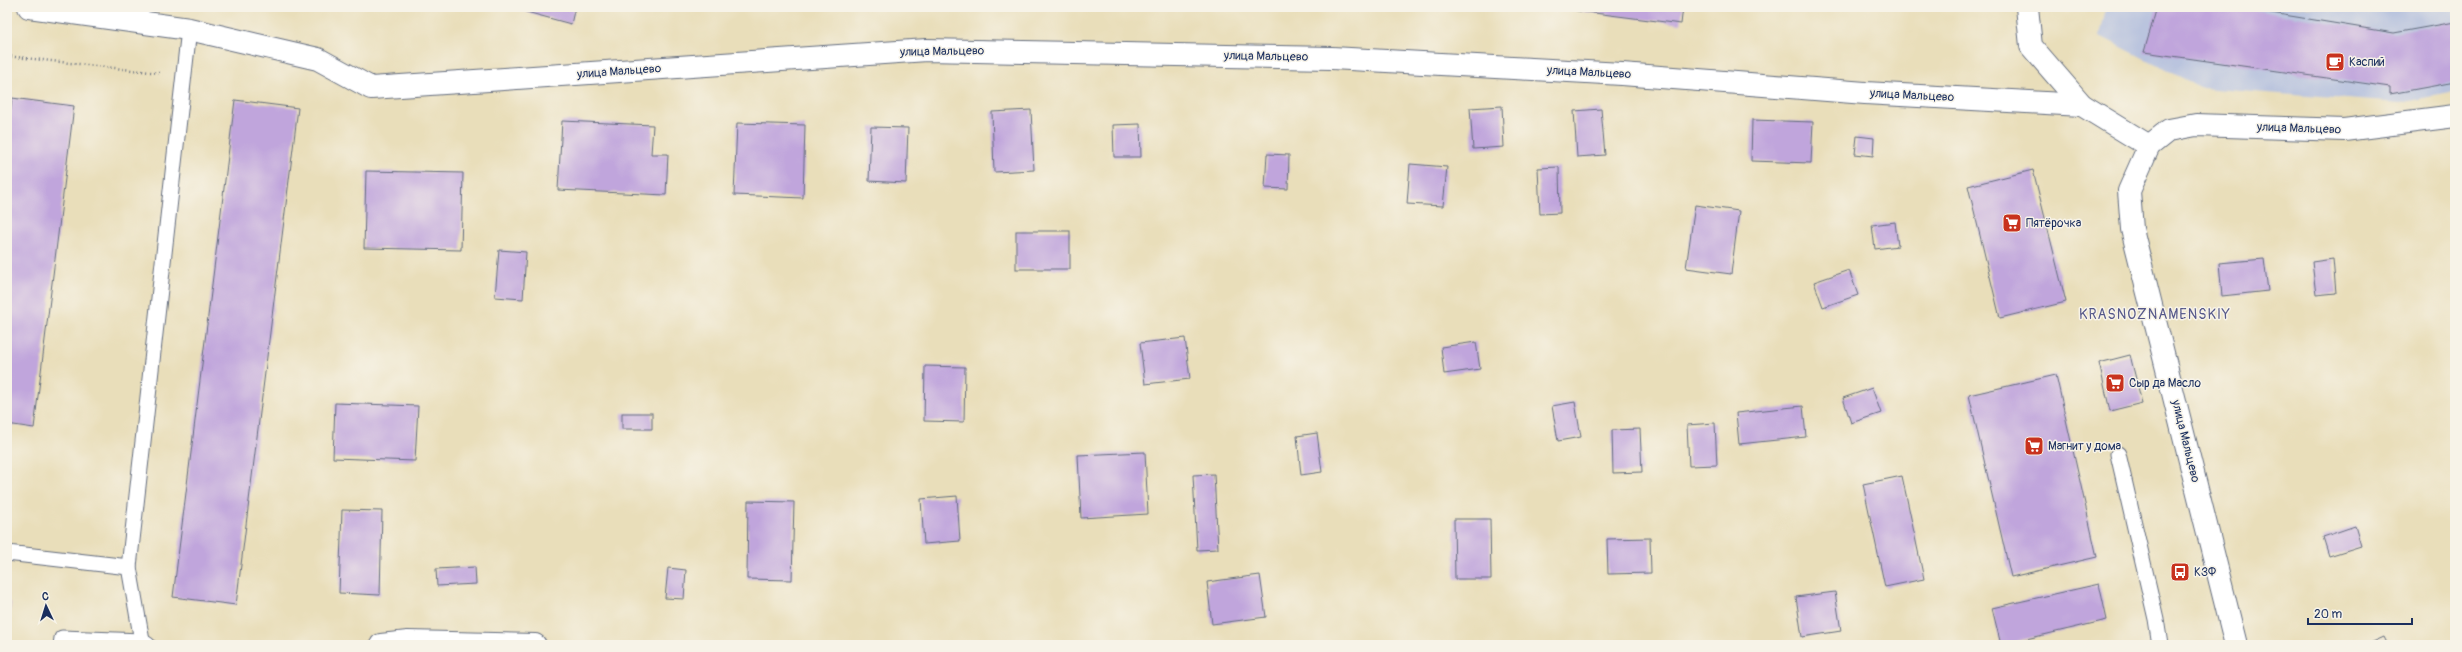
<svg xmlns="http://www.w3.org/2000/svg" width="2462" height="652" viewBox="0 0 2462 652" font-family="Pangolin,sans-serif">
<rect width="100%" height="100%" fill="#f7f3e8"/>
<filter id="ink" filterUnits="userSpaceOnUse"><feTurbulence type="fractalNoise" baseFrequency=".025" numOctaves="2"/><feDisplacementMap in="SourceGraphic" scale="8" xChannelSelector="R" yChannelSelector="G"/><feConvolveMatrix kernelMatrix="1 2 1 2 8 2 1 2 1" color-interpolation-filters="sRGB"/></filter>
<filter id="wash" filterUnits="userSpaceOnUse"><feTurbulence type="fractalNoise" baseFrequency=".012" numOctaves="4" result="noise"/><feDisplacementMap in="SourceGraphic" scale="16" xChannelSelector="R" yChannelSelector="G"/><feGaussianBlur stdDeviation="0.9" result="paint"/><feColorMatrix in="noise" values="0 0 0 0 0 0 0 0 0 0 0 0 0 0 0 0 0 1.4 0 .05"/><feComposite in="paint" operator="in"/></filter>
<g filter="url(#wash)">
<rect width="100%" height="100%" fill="#e9deba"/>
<polygon fill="#bac4de" points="2106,7 2455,7 2455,92 2399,103 2202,88 2100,36"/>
<g id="blocks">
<g fill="#c0a5dc">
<polygon points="508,7 575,7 571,24"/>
<polygon points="1547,7 1683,7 1681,24"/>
<polygon points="2157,7 2235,7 2394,33 2455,22 2455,82 2390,94 2390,87 2144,52"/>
<polygon points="12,98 74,106 34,428 7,424 7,140"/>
<polygon points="235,100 298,108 236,605 173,597"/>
<polygon points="1502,106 1504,147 1473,149 1470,108"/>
<polygon points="1601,109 1605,155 1577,157 1574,111"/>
<polygon points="1031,110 1034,170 994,172 992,112"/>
<polygon points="1752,120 1813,122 1811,163 1751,161"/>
<polygon points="562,121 653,125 651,154 668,154 666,195 558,190"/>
<polygon points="737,123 805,125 803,198 734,195"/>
<polygon points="1140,124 1141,157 1114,157 1113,125"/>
<polygon points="871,127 908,128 906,183 869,181"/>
<polygon points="1857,136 1874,138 1873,156 1855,154"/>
<polygon points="1267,154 1289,155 1288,189 1265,188"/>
<polygon points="1410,164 1447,167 1443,206 1407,204"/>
<polygon points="1559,167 1560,213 1540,214 1538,168"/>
<polygon points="2033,170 2066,302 2000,318 1968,186"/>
<polygon points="366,171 463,173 461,250 364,248"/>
<polygon points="1695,205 1739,211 1731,274 1686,268"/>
<polygon points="1895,222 1898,246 1875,249 1872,225"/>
<rect x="1016" y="231" width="54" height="38"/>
<polygon points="499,250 526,252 523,299 495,297"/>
<polygon points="2264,259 2268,291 2222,296 2219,263"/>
<polygon points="2333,259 2336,293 2316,295 2312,262"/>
<polygon points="1849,270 1858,295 1823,307 1814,282"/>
<polygon points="1185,338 1190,379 1145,384 1140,343"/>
<polygon points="1476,342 1480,369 1444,374 1441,347"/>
<polygon points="2130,355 2142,403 2110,411 2099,363"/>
<polygon points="925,366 965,367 964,422 924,421"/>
<polygon points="2056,375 2097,557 2011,577 1969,395"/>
<polygon points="1872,388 1881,413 1851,423 1843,398"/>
<polygon points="1575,402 1581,437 1558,441 1552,406"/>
<polygon points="335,403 418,406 415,461 333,458"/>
<polygon points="1803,406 1806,437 1739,444 1736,413"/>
<rect x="622" y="413" width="30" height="16"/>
<polygon points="1715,423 1717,465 1689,466 1687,425"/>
<polygon points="1640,429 1642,472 1613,473 1612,430"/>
<polygon points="1317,433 1322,472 1301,475 1297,436"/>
<polygon points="1145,452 1148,514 1081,518 1078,455"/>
<polygon points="1214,474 1218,549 1197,550 1193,475"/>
<polygon points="1902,476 1924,579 1885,587 1863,484"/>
<polygon points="957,496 960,541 924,544 921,499"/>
<polygon points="748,501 794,502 792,580 747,579"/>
<polygon points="342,510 382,511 380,595 339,593"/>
<polygon points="1454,519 1490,519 1491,579 1455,579"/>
<polygon points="2355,526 2361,546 2329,556 2323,537"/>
<polygon points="1650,538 1651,573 1608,574 1607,539"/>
<polygon points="475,567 476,584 437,586 436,569"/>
<polygon points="668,568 686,570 684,599 665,598"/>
<polygon points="1260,575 1266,617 1212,624 1207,582"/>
<polygon points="2099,584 2107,620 2001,645 1992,608"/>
<polygon points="1835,592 1841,631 1802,637 1796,597"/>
<polygon points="7,602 11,602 8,627 7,627"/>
<polygon points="2384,637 2388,645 2366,645"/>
</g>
</g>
</g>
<g filter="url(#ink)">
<use href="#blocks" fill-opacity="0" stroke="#636c7e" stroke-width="1"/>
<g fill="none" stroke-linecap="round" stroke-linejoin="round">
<defs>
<g id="service">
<polyline points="2118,454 2156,619 2160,645"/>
<polyline points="7,553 129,567"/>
<polyline points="61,645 62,638 142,641 148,645"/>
<polyline points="140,645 142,641 129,567 189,29"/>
</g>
<g id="minor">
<polyline points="29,7 189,29 318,59 371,88 927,50 1332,58 1622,74 1865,93 2082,105 2149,146"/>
<polyline points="2027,7 2031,46 2082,105"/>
<polyline points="381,645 408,642 535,645"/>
</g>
<polyline id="tertiary" points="2236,645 2132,229 2129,191 2149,146 2169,130 2196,125 2344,130 2455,116"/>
</defs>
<use href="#service" stroke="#636c7e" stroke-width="17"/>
<use href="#minor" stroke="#636c7e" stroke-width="24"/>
<use href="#tertiary" stroke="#636c7e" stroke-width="24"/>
<polyline stroke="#636c7e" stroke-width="2.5" stroke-dasharray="1 3" stroke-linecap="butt" points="7,56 159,73"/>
<use href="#service" stroke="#fff" stroke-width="15"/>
<use href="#minor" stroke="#fff" stroke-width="22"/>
<use href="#tertiary" stroke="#fff" stroke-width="22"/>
</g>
</g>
<defs>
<symbol id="cafe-square" viewBox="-11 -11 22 22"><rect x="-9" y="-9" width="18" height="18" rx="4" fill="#c8321e" stroke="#f7f3e8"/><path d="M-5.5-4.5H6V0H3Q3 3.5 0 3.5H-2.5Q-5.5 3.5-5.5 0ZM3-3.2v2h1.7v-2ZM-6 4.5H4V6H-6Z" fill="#fff"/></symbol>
<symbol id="supermarket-square" viewBox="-11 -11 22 22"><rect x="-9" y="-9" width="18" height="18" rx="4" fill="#c8321e" stroke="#f7f3e8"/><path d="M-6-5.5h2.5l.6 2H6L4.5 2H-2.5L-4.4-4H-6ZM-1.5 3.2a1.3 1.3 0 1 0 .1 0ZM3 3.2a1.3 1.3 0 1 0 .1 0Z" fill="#fff"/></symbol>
<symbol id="bus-square" viewBox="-11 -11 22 22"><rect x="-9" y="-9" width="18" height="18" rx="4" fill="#c8321e" stroke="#f7f3e8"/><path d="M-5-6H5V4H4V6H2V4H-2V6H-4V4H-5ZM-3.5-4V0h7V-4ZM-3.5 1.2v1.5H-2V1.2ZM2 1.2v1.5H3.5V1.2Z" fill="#fff"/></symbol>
</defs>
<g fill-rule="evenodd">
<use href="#cafe-square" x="2324" y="51" width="22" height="22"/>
<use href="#supermarket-square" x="2001" y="212" width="22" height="22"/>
<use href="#supermarket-square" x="2104" y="372" width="22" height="22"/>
<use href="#supermarket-square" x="2023" y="435" width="22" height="22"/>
<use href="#bus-square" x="2169" y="561" width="22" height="22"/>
</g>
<g text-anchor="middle" stroke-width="3" stroke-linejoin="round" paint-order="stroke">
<g font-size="12" fill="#1b2f5e" stroke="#f7f3e8">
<text transform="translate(942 51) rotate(-1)" y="4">улица Мальцево</text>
<text transform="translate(1266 56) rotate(1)" y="4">улица Мальцево</text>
<text transform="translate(619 71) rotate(-4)" y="4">улица Мальцево</text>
<text transform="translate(1589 72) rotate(3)" y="4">улица Мальцево</text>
<text transform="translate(1912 95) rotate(3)" y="4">улица Мальцево</text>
<text transform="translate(2299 128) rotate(2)" y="4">улица Мальцево</text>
<text transform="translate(2186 441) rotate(76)" y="4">улица Мальцево</text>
</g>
<g font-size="12" fill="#1b2f5e" stroke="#f7f3e8" text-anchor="start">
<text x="2349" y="66">Каспий</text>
<text x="2026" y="227">Пятёрочка</text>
<text x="2129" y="387">Сыр да Масло</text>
<text x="2048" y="450">Магнит у дома</text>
<text x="2194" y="576">КЗФ</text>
</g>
<g font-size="14" letter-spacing="1" fill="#55588a" stroke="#f7f3e8">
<text x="2155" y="319">KRASNOZNAMENSKIY</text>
</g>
</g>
<rect width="2462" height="652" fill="none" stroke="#f7f3e8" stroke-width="24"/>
<g transform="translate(46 606) rotate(356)" stroke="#f7f3e8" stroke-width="3" paint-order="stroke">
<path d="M0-3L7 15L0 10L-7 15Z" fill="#1b2f5e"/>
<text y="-6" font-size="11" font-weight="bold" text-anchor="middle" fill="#1b2f5e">С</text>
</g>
<path d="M2308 618v6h104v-6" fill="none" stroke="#1b2f5e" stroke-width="2"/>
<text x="2314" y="618" font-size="12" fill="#1b2f5e" stroke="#f7f3e8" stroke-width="3" paint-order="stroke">20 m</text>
</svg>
